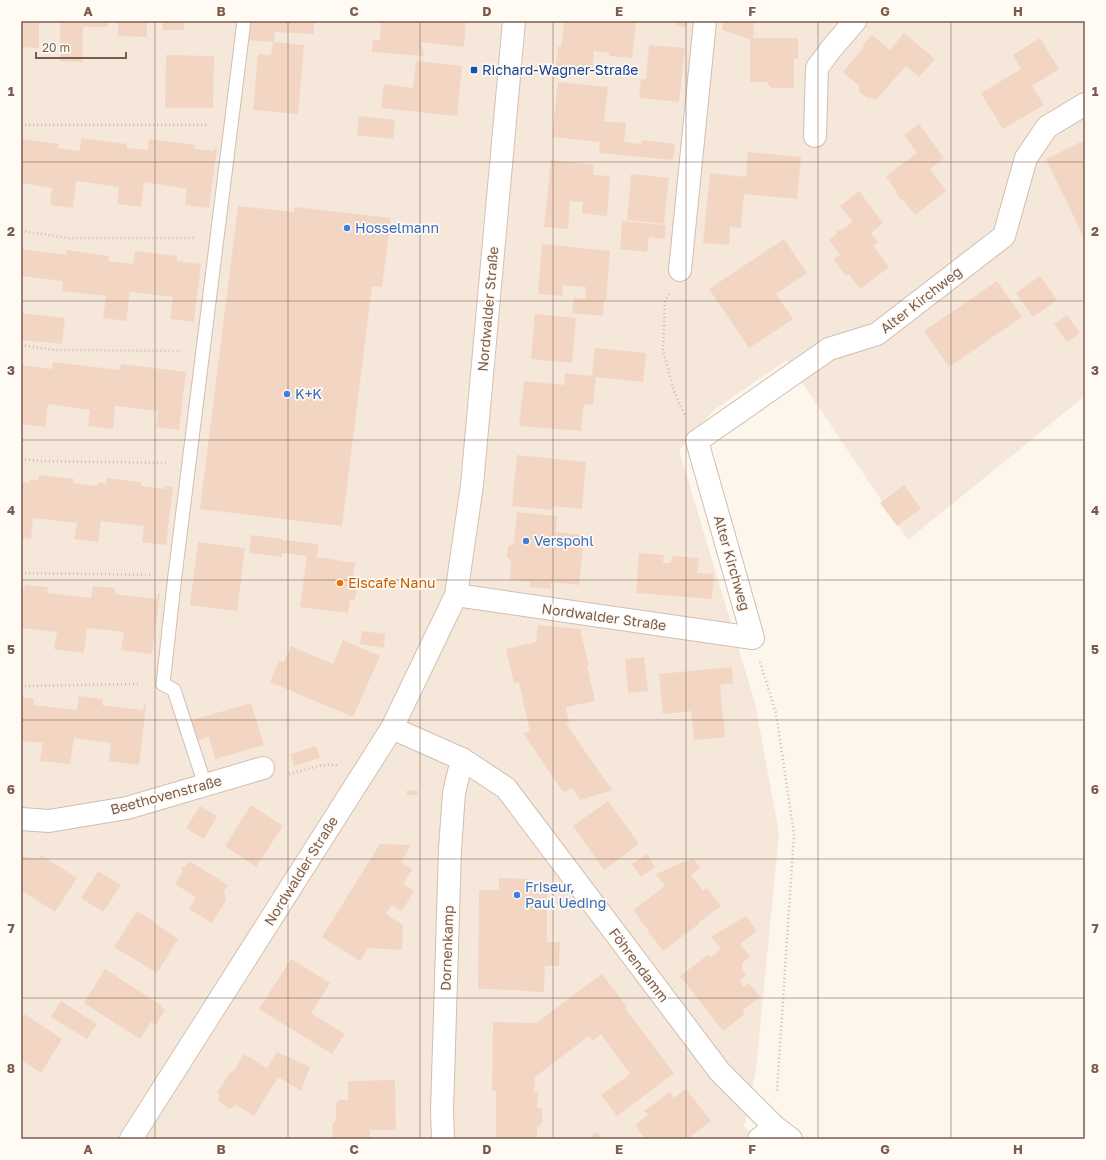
<svg xmlns="http://www.w3.org/2000/svg" width="1106" height="1160" viewBox="0 0 1106 1160" font-family="'Golos Text',sans-serif">
<rect width="100%" height="100%" fill="#fdf6ec"/>
<polygon fill="#f5e8da" points="21,21 1085,21 1085,396 908,540 787,360 714,410 679,450 755,703 779,833 756,1070 744,1126 756,1139 21,1139"/>
<g fill="#f3d5c3">
<polygon points="21,21 29,21 29,23 39,23 39,48 21,47"/>
<polygon points="60,21 108,21 108,27 83,27 82,62 60,61"/>
<polygon points="118,21 147,21 147,37 118,36"/>
<polygon points="162,21 184,21 184,30 163,30"/>
<polygon points="248,21 314,21 314,34 275,32 274,42 304,45 298,114 253,110 258,54 271,55 273,42 246,40"/>
<polygon points="381,21 413,21 424,22 424,21 466,21 464,47 421,42 424,56 372,52 373,40 380,40"/>
<polygon points="564,21 636,21 632,58 609,56 609,53 594,51 592,70 556,66 558,46 561,47"/>
<polygon points="677,21 687,21 687,27 676,26"/>
<polygon points="723,21 754,21 753,38 798,38 798,59 794,59 794,88 772,88 766,82 750,82 750,39 722,30"/>
<polygon points="904,33 935,59 919,77 906,66 876,100 873,98 867,98 860,92 859,86 843,72 864,47 862,46 872,35 890,50"/>
<polygon points="1040,38 1059,69 1032,86 1044,105 1003,129 981,93 1021,69 1013,55"/>
<polygon points="649,45 685,48 679,102 639,98 641,79 646,79"/>
<polygon points="166,55 214,56 213,108 165,108"/>
<polygon points="416,61 462,66 457,116 381,108 384,84 413,88"/>
<polygon points="558,82 608,87 604,121 626,123 624,142 641,144 642,140 675,144 673,160 599,153 600,142 552,137"/>
<polygon points="359,116 395,120 393,139 357,135"/>
<polygon points="919,124 944,158 930,169 946,191 915,215 903,200 902,201 896,193 897,192 886,176 917,153 904,135"/>
<polygon points="81,138 127,144 127,148 148,150 149,139 195,145 195,149 214,151 215,148 217,148 209,208 185,205 187,189 144,182 141,207 117,204 119,187 76,181 73,208 50,205 52,188 21,183 21,139 59,144 58,148 80,151"/>
<polygon points="1085,140 1085,240 1046,159"/>
<polygon points="748,152 801,157 797,199 744,194 741,228 730,227 729,245 703,243 710,173 746,177"/>
<polygon points="551,160 594,165 593,175 610,176 607,216 582,213 583,202 570,201 568,229 544,227"/>
<polygon points="631,174 669,178 664,224 627,220"/>
<polygon points="859,191 883,223 871,233 878,242 873,246 889,267 860,289 849,274 846,276 833,259 840,255 829,240 837,234 836,232 841,229 842,230 853,222 840,206"/>
<polygon points="238,206 294,212 295,207 391,218 382,287 372,286 342,526 200,509"/>
<polygon points="622,221 666,225 665,239 649,237 647,252 620,249"/>
<polygon points="784,239 807,273 776,294 793,319 749,348 709,289"/>
<polygon points="542,244 610,251 606,301 604,301 603,316 572,313 574,298 585,299 586,287 563,285 562,296 538,294"/>
<polygon points="21,249 66,255 67,250 109,256 109,261 133,264 135,251 177,256 177,261 201,264 194,322 170,319 173,297 130,292 126,321 103,318 106,296 62,291 63,281 21,276"/>
<polygon points="1040,276 1057,300 1033,317 1016,293"/>
<polygon points="997,281 1022,317 949,367 924,331"/>
<polygon points="21,313 65,318 62,344 21,340"/>
<polygon points="535,314 576,318 572,363 531,359"/>
<polygon points="1067,315 1080,333 1067,342 1054,324"/>
<polygon points="595,348 646,353 643,382 596,377 593,405 584,404 581,431 519,426 524,381 564,385 565,373 592,376"/>
<polygon points="53,362 120,370 121,364 186,372 179,430 156,427 158,411 115,406 113,429 88,426 90,410 48,404 45,427 21,424 23,408 21,407 21,365 52,369"/>
<polygon points="517,455 586,462 582,509 553,506 552,510 512,506"/>
<polygon points="39,475 74,479 73,483 97,486 98,482 106,484 106,478 141,482 141,486 165,489 165,486 173,487 166,545 142,542 144,526 101,521 98,542 74,539 77,523 33,518 31,539 21,538 21,482 29,483 30,479 38,480"/>
<polygon points="904,485 921,509 897,526 880,503"/>
<polygon points="517,512 557,516 556,532 584,535 579,585 551,582 550,589 530,587 530,582 510,580 511,561 507,557 508,547 514,543"/>
<polygon points="251,535 283,539 283,541 285,541 285,540 317,544 317,545 319,545 317,557 355,563 353,577 357,577 357,581 358,582 356,596 355,597 354,600 350,600 348,613 300,607 307,556 282,553 282,557 249,553"/>
<polygon points="198,542 245,548 237,611 190,605"/>
<polygon points="639,553 664,555 663,563 671,563 672,556 699,558 697,573 714,574 712,599 636,593"/>
<polygon points="25,585 48,587 47,593 91,598 93,586 115,588 115,594 157,599 158,593 160,593 152,654 121,650 124,632 87,628 84,653 54,649 57,632 21,628 21,589 24,590"/>
<polygon points="538,625 580,629 589,666 587,666 595,701 566,707 569,723 566,724 612,790 580,800 573,789 563,792 523,733 530,732 519,682 514,683 506,649 536,642"/>
<polygon points="362,631 385,634 384,648 360,644"/>
<polygon points="343,640 380,656 353,717 270,682 279,660 284,662 291,646 333,664"/>
<polygon points="644,657 648,691 628,693 625,659"/>
<polygon points="732,667 733,683 720,685 725,737 694,740 691,711 663,714 659,674"/>
<polygon points="79,696 103,699 102,705 143,710 144,704 146,705 139,765 109,761 111,743 74,738 70,764 40,761 43,743 21,741 21,697 34,699 33,705 77,710"/>
<polygon points="251,703 264,745 215,759 209,737 196,741 189,721"/>
<polygon points="316,746 320,758 294,766 291,754"/>
<polygon points="407,790 418,791 418,795 407,795"/>
<polygon points="608,801 639,844 604,870 573,826"/>
<polygon points="251,805 283,826 256,867 225,846"/>
<polygon points="200,806 217,816 204,839 186,828"/>
<polygon points="380,844 411,845 401,862 412,869 403,884 414,891 402,911 392,905 386,914 403,925 402,950 368,948 360,961 322,937"/>
<polygon points="647,854 655,867 641,877 632,864"/>
<polygon points="41,855 77,878 55,912 21,890 21,856 39,859"/>
<polygon points="693,858 700,868 691,875 703,891 707,888 721,906 699,922 700,923 663,951 651,935 650,936 648,934 650,933 642,922 640,923 639,921 641,920 633,910 665,886 656,874"/>
<polygon points="189,861 228,885 224,891 226,900 212,923 189,909 196,897 175,884 183,870 181,869 183,866 185,867"/>
<polygon points="98,871 121,885 103,912 81,898"/>
<polygon points="499,878 527,879 527,890 547,891 547,942 560,942 559,966 545,966 544,992 521,991 521,990 478,989 479,890 499,890"/>
<polygon points="137,911 155,922 154,923 177,938 179,937 157,973 114,947"/>
<polygon points="746,916 757,931 740,944 750,957 742,963 742,969 746,975 739,981 744,987 749,983 760,997 742,1011 745,1014 723,1031 680,976 708,955 711,957 721,949 711,937"/>
<polygon points="291,959 330,983 311,1013 345,1034 332,1054 259,1009"/>
<polygon points="105,969 162,1006 161,1007 165,1010 156,1025 151,1022 140,1039 84,1003"/>
<polygon points="602,974 627,1007 625,1008 674,1073 617,1116 601,1095 630,1074 601,1034 593,1041 589,1036 535,1077 534,1092 538,1092 537,1108 542,1108 542,1123 537,1127 537,1139 496,1139 496,1091 492,1091 493,1022 535,1023 535,1024"/>
<polygon points="61,1001 97,1024 87,1039 51,1017"/>
<polygon points="21,1013 23,1015 24,1014 62,1039 41,1073 21,1060"/>
<polygon points="277,1052 310,1067 301,1091 278,1077 254,1116 236,1105 230,1109 218,1101 219,1094 217,1093 231,1071 233,1072 244,1054 267,1068"/>
<polygon points="395,1080 396,1130 370,1130 370,1139 333,1139 332,1125 336,1120 336,1104 339,1100 348,1100 348,1081"/>
<polygon points="686,1089 711,1121 687,1139 645,1139 635,1125 648,1115 644,1111 670,1092 674,1098"/>
<polygon points="597,1132 602,1139 587,1139"/>
</g>
<g fill="none" stroke-linecap="round" stroke-linejoin="round">
<defs>
<polyline id="lane" points="205,785 174,690 163,684 175,575 244,21"/>
<g id="street">
<polyline points="815,136 817,68 831,49 855,21"/>
<polyline points="680,270 705,21"/>
<polyline points="456,595 753,638 697,441 829,349 877,334 1004,236 1026,158 1047,127 1085,104"/>
<polyline points="392,728 462,759 506,788 720,1072 775,1127 791,1139"/>
<polyline points="21,819 49,821 127,808 263,768"/>
<polyline points="443,1139 442,1111 450,849 454,793 462,759"/>
<polyline points="759,1139 775,1127"/>
</g>
<polyline id="secondary" points="131,1139 392,728 456,595 472,485 514,21"/>
</defs>
<use href="#lane" stroke="#d1beb0" stroke-width="15"/>
<use href="#street" stroke="#d1beb0" stroke-width="24"/>
<use href="#secondary" stroke="#d6c0b0" stroke-width="24"/>
<g stroke="#d9b8a5" stroke-width="2.5" stroke-dasharray="1 3" stroke-linecap="butt">
<polyline points="21,125 209,125"/>
<polyline points="21,231 69,238 195,238"/>
<polyline points="669,294 665,302 663,350 674,391 685,416"/>
<polyline points="21,345 55,350 181,351"/>
<polyline points="21,459 41,461 167,463"/>
<polyline points="21,573 153,575"/>
<polyline points="760,662 776,713 794,834 777,1091"/>
<polyline points="21,686 140,684"/>
<polyline points="289,774 323,765 337,765"/>
</g>
<use href="#lane" stroke="#fff" stroke-width="13"/>
<use href="#street" stroke="#fff" stroke-width="22"/>
<use href="#secondary" stroke="#fff" stroke-width="22"/>
</g>
<path fill="none" stroke="#7a5c4d" stroke-width="1" stroke-opacity="0.55" d="M155,21V1139M288,21V1139M420,21V1139M553,21V1139M686,21V1139M818,21V1139M951,21V1139M21,162H1085M21,301H1085M21,440H1085M21,580H1085M21,720H1085M21,859H1085M21,998H1085"/>
<rect fill="#1a4fb4" stroke="#fffaf3" stroke-width="1.5" x="470" y="66" width="8" height="8" rx="2"/>
<g fill="#3f7fe0" stroke="#fffaf3" stroke-width="1.5">
<circle cx="347" cy="228" r="4"/>
<circle cx="287" cy="394" r="4"/>
<circle cx="526" cy="541" r="4"/>
<circle cx="517" cy="895" r="4"/>
</g>
<circle fill="#e8710a" stroke="#fffaf3" stroke-width="1.5" cx="340" cy="583" r="4"/>
<g text-anchor="middle" stroke-width="3.5" stroke-linejoin="round" paint-order="stroke">
<g font-size="14" fill="#164399" stroke="#fffaf3" text-anchor="start">
<text x="482" y="75">Richard-Wagner-Straße</text>
</g>
<g font-size="14" fill="#366cbe" stroke="#fffaf3" text-anchor="start">
<text x="355" y="233">Hosselmann</text>
<text x="295" y="399">K+K</text>
<text x="534" y="546">Verspohl</text>
<text x="525" y="892">Friseur,<tspan x="525" dy="16">Paul Ueding</tspan></text>
</g>
<g font-size="14" fill="#7a5c4d" stroke="#fffaf3">
<text transform="translate(921 300) rotate(-38)" y="5">Alter Kirchweg</text>
<text transform="translate(488 309) rotate(-85)" y="5">Nordwalder Straße</text>
<text transform="translate(732 563) rotate(74)" y="5">Alter Kirchweg</text>
<text transform="translate(604 617) rotate(8)" y="5">Nordwalder Straße</text>
<text transform="translate(166 795) rotate(-15)" y="5">Beethovenstraße</text>
<text transform="translate(301 871) rotate(-58)" y="5">Nordwalder Straße</text>
<text transform="translate(447 948) rotate(-88)" y="5">Dornenkamp</text>
<text transform="translate(639 965) rotate(53)" y="5">Föhrendamm</text>
</g>
<g font-size="14" fill="#c56008" stroke="#fffaf3" text-anchor="start">
<text x="348" y="588">Eiscafe Nanu</text>
</g>
</g>
<rect width="1106" height="1160" fill="none" stroke="#fffaf3" stroke-width="44"/>
<path d="M36 52v6h90v-6" fill="none" stroke="#7a5c4d" stroke-width="2"/>
<text x="42" y="52" font-size="12" fill="#7a5c4d" stroke="#fffaf3" stroke-width="3" paint-order="stroke">20 m</text>
<rect x="22" y="22" width="1062" height="1116" fill="none" stroke="#7a5c4d" stroke-width="1.5"/>
<g font-size="13" text-anchor="middle" font-weight="bold" fill="#7a5c4d">
<text x="88" y="16">A</text>
<text x="221" y="16">B</text>
<text x="354" y="16">C</text>
<text x="487" y="16">D</text>
<text x="619" y="16">E</text>
<text x="752" y="16">F</text>
<text x="885" y="16">G</text>
<text x="1018" y="16">H</text>
<text x="11" y="96">1</text>
<text x="1095" y="96">1</text>
<text x="11" y="236">2</text>
<text x="1095" y="236">2</text>
<text x="11" y="375">3</text>
<text x="1095" y="375">3</text>
<text x="11" y="515">4</text>
<text x="1095" y="515">4</text>
<text x="11" y="654">5</text>
<text x="1095" y="654">5</text>
<text x="11" y="794">6</text>
<text x="1095" y="794">6</text>
<text x="11" y="933">7</text>
<text x="1095" y="933">7</text>
<text x="11" y="1073">8</text>
<text x="1095" y="1073">8</text>
<text x="88" y="1154">A</text>
<text x="221" y="1154">B</text>
<text x="354" y="1154">C</text>
<text x="487" y="1154">D</text>
<text x="619" y="1154">E</text>
<text x="752" y="1154">F</text>
<text x="885" y="1154">G</text>
<text x="1018" y="1154">H</text>
</g>
</svg>
